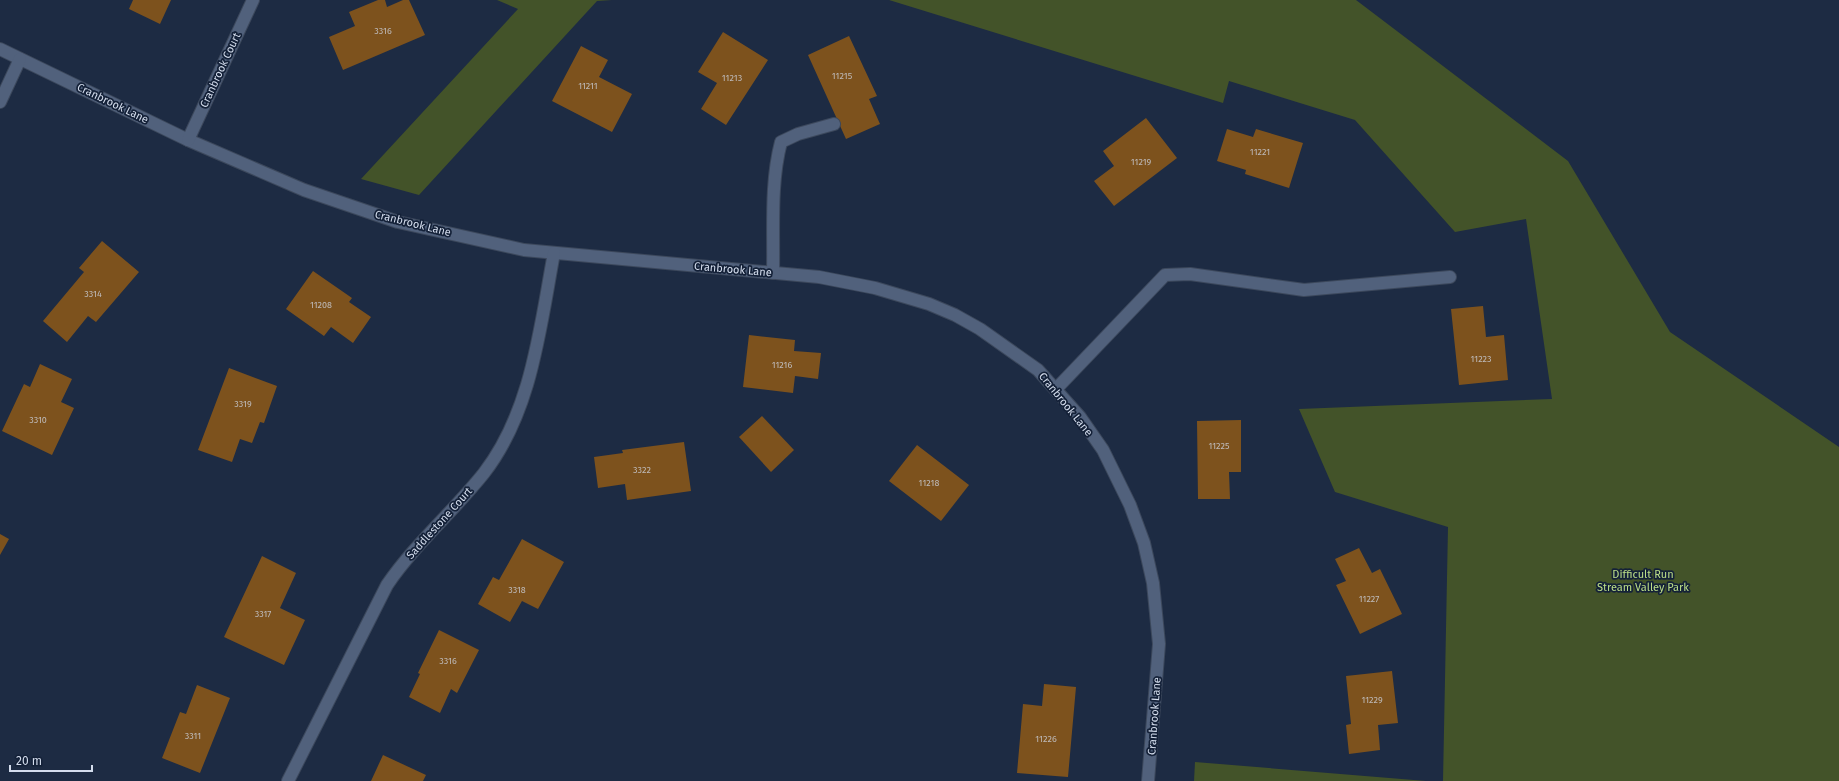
<svg xmlns="http://www.w3.org/2000/svg" width="1839" height="781" viewBox="0 0 1839 781" font-family="'Fira Sans',sans-serif">
<rect width="100%" height="100%" fill="#1d2b43"/>
<g fill="#435329">
<polygon points="497,0 612,0 597,1 419,195 361,179 518,9"/>
<polygon points="889,0 1356,0 1568,161 1670,332 1839,447 1839,781 1443,781 1448,527 1335,492 1299,409 1552,399 1526,219 1455,232 1355,120 1229,81 1223,103"/>
<polygon points="1195,762 1426,781 1194,781"/>
</g>
<g fill="#7d521d">
<polygon points="133,0 171,0 160,24 129,9"/>
<polygon points="378,0 385,0 387,7 403,0 409,0 425,35 343,70 329,37 355,26 349,12"/>
<polygon points="723,32 768,60 726,125 701,109 717,83 698,72"/>
<polygon points="849,36 877,96 869,99 880,124 846,139 808,55"/>
<polygon points="581,46 608,60 599,77 632,94 612,132 552,101"/>
<polygon points="1146,118 1177,158 1114,206 1094,181 1114,166 1103,151"/>
<polygon points="1227,129 1253,137 1256,129 1303,143 1289,188 1245,174 1246,170 1217,161"/>
<polygon points="102,241 139,272 96,322 88,316 67,342 43,321 84,272 79,268"/>
<polygon points="313,271 352,298 349,302 371,317 353,343 331,327 324,336 286,309"/>
<polygon points="1483,306 1486,337 1504,335 1508,380 1459,385 1451,309"/>
<polygon points="749,335 795,340 794,351 821,353 818,379 795,376 793,393 743,387"/>
<polygon points="40,364 72,379 61,402 74,408 52,455 2,431 24,384 30,387"/>
<polygon points="229,368 277,386 264,423 260,422 252,443 240,439 232,462 198,450"/>
<polygon points="762,416 794,450 771,472 739,437"/>
<polygon points="1241,420 1241,472 1229,472 1230,499 1198,499 1197,421"/>
<polygon points="684,442 691,491 627,500 625,484 598,488 594,457 623,453 622,450"/>
<polygon points="917,445 969,485 941,521 889,481"/>
<polygon points="0,534 9,539 0,555"/>
<polygon points="522,539 564,562 538,609 522,601 510,622 478,604 493,577 499,580"/>
<polygon points="1359,548 1372,573 1380,569 1402,614 1360,634 1336,585 1346,581 1335,559"/>
<polygon points="262,556 296,573 280,608 305,620 284,665 224,637"/>
<polygon points="439,630 479,650 457,693 451,689 440,713 409,697 420,674 418,673"/>
<polygon points="1392,671 1398,723 1378,725 1380,750 1349,754 1346,725 1351,724 1346,676"/>
<polygon points="1044,684 1076,687 1068,777 1017,773 1023,704 1042,706"/>
<polygon points="197,685 230,698 200,773 162,758 180,712 186,714"/>
<polygon points="383,755 426,775 423,781 371,781"/>
</g>
<g fill="none" stroke-linecap="round" stroke-linejoin="round">
<defs>
<g id="minor">
<polyline points="0,49 188,140 304,190 398,222 524,250 819,277 875,288 929,304 955,315 980,329 1038,370 1080,417 1103,450 1130,505 1144,543 1153,583 1159,644 1148,781"/>
<polyline points="0,102 20,59"/>
<polyline points="188,140 253,0"/>
<path d="M773,273C774,230 770,184 781,142L798,134L834,124"/>
<polyline points="1056,389 1165,275 1190,274 1304,290 1450,277"/>
<path d="M288,781L387,585C415,544 453,512 484,473C532,411 540,327 554,253"/>
</g>
</defs>
<use href="#minor" stroke="#3c485c" stroke-width="14"/>
<use href="#minor" stroke="#51617c" stroke-width="12"/>
</g>
<g text-anchor="middle" stroke-width="3.5" stroke-linejoin="round" paint-order="stroke">
<g font-size="9" fill="#bebab9">
<text x="383" y="34">3316</text>
<text x="842" y="79">11215</text>
<text x="732" y="81">11213</text>
<text x="588" y="89">11211</text>
<text x="1260" y="155">11221</text>
<text x="1141" y="165">11219</text>
<text x="93" y="297">3314</text>
<text x="321" y="308">11208</text>
<text x="1481" y="362">11223</text>
<text x="782" y="368">11216</text>
<text x="243" y="407">3319</text>
<text x="38" y="423">3310</text>
<text x="1219" y="449">11225</text>
<text x="642" y="473">3322</text>
<text x="929" y="486">11218</text>
<text x="517" y="593">3318</text>
<text x="1369" y="602">11227</text>
<text x="263" y="617">3317</text>
<text x="448" y="664">3316</text>
<text x="1372" y="703">11229</text>
<text x="193" y="739">3311</text>
<text x="1046" y="742">11226</text>
</g>
<g font-size="11" fill="#d4dded" stroke="#142138">
<text transform="translate(220 70) rotate(-65)" y="4">Cranbrook Court</text>
<text transform="translate(113 103) rotate(26)" y="4">Cranbrook Lane</text>
<text transform="translate(413 223) rotate(14)" y="4">Cranbrook Lane</text>
<text transform="translate(733 269) rotate(5)" y="4">Cranbrook Lane</text>
<text transform="translate(1066 404) rotate(51)" y="4">Cranbrook Lane</text>
<text transform="translate(439 523) rotate(-48)" y="4">Saddlestone Court</text>
<text transform="translate(1154 716) rotate(-86)" y="4">Cranbrook Lane</text>
</g>
<g font-size="11" fill="#bcde87" stroke="#142138">
<text x="1643" y="578">Difficult Run<tspan x="1643" dy="13">Stream Valley Park</tspan></text>
</g>
</g>
<path d="M10 765v6h82v-6" fill="none" stroke="#d4dded" stroke-width="2"/>
<text x="16" y="765" font-size="12" fill="#d4dded" stroke="#142138" stroke-width="3" paint-order="stroke">20 m</text>
</svg>
